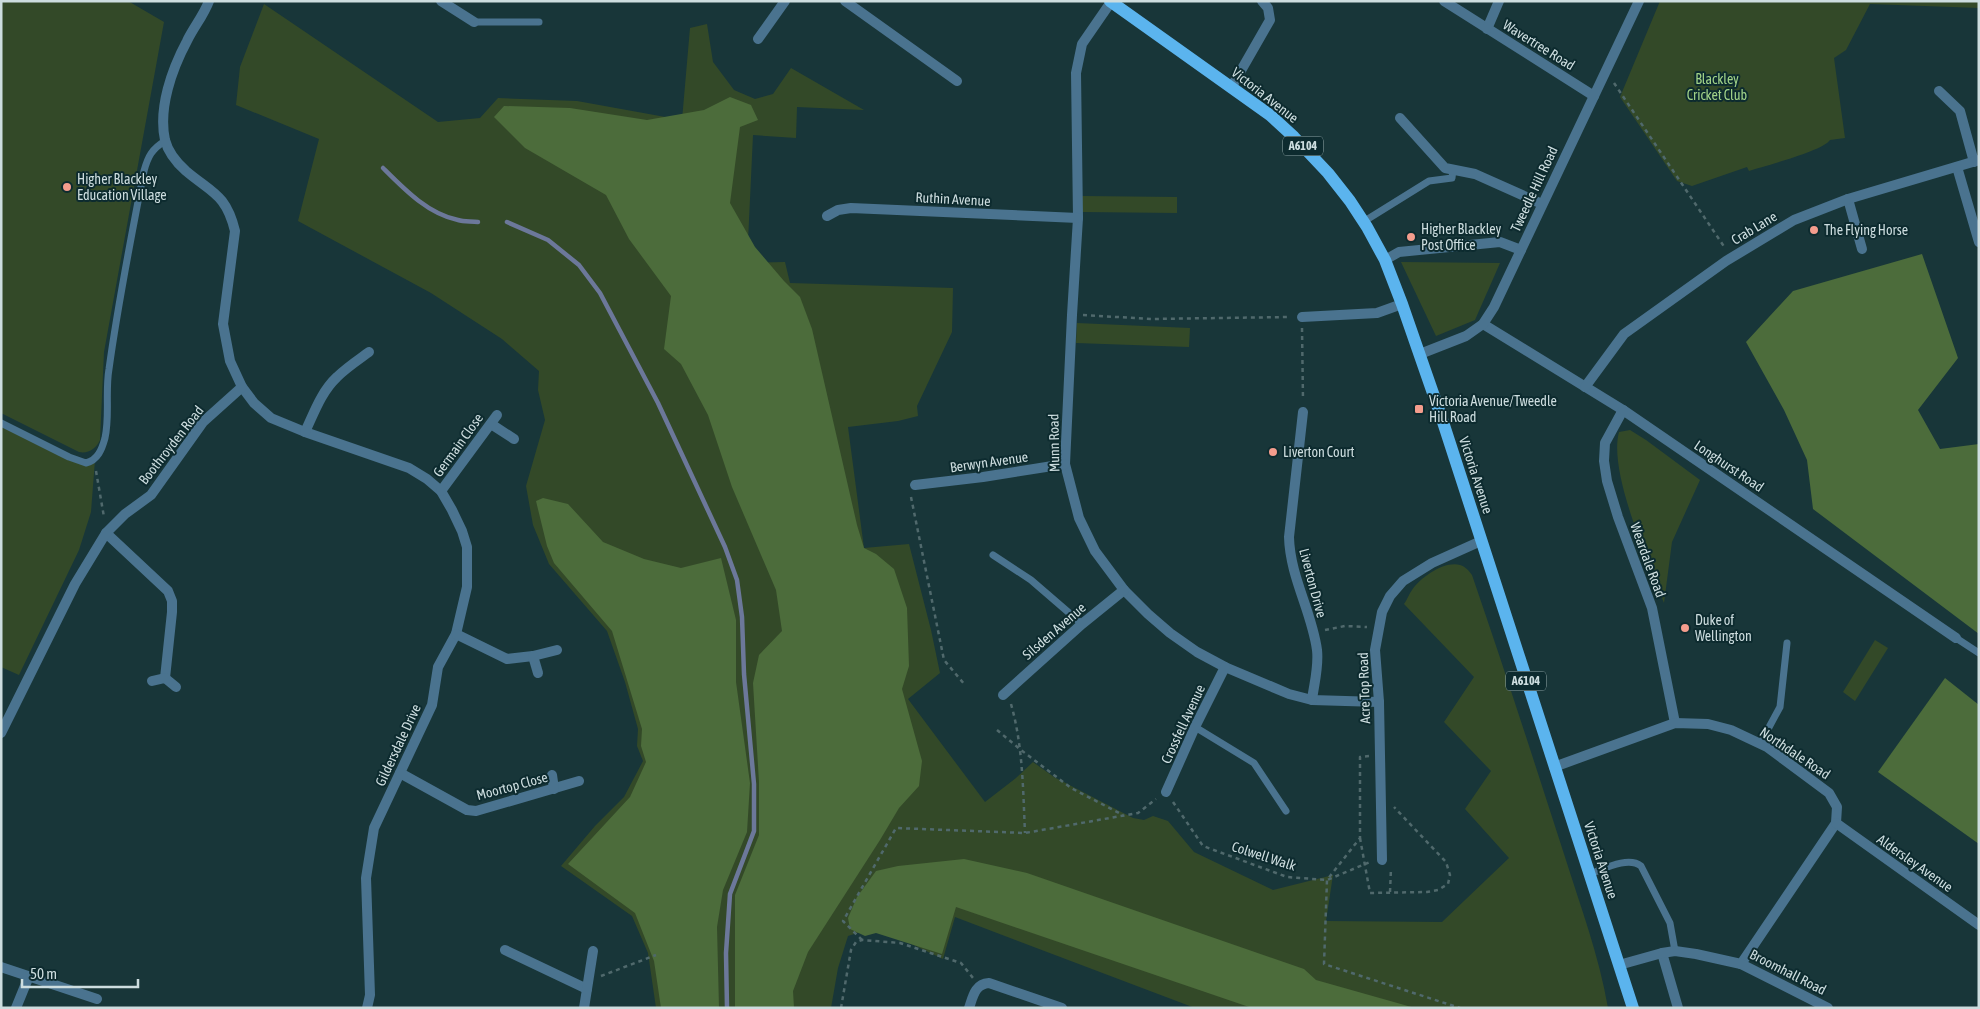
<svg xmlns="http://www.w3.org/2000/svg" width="1980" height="1009" viewBox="0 0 1980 1009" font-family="'Asap Condensed',sans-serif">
<rect width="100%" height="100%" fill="#183639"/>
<g fill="#334928">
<path d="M1,1H128L164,22L104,352L100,440C96,449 88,454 79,452L1,413Z"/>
<path d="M1660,1H1979V8L1870,4L1846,50L1834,58L1845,138L1830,140C1823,151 1764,166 1749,171L1747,167L1692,186L1677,181L1620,97Z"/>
<path d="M264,4L438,122L480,118L498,98L577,101L682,120L690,28L707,24L713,62L734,90L755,99L773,94L791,68L864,110L797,107L796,138L753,135L747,263L785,262L790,283L953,288L952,332L917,406L918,416L898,421L848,427L864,548L909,544L931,630L940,673L908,699L985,802L1016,778L1033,762L1054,777L1133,818L1144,820L1153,816L1168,821L1194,852L1273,890L1333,875L1326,921L1442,922L1509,858L1465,809L1491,771L1444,722L1474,677L1404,604C1407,600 1409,594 1412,590C1421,577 1444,561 1460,565C1466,567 1469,571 1472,575C1504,668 1534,761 1564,854C1580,905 1599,955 1608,1008H1195L955,917L943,959L876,927L848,936L838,968L831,1008H656L648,953L632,916L561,866L595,826L624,797L643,761L637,746L638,729L625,682L607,631L549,564L533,525L526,486L545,420L538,390L539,371L502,339L431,293L298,221L319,139L236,105L240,67Z"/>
<polygon points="1082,196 1177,197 1177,213 1082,212"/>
<polygon points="1401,262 1500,263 1475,320 1436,336"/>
<polygon points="1077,323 1190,328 1189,347 1076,343"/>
<polygon points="1,424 81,461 95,460 91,512 79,550 19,675 1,667"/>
<path d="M1630,430L1646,440L1700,480L1672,542L1664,603C1649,562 1608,472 1619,432Z"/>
<polygon points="1875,640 1888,648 1855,701 1843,692"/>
</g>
<g fill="#4c6c3b">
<polygon points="730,97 751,105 758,120 740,127 730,203 755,247 784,281 800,297 812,329 857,525 864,548 876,554 894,569 907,608 909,666 902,689 922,761 919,786 899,808 880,840 808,952 793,991 794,1008 735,1008 735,895 759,835 759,782 753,683 759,655 782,631 776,590 732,487 708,415 681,364 664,349 671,296 629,239 606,195 525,148 494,117 504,106 570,108 647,120 704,110"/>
<polygon points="1922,254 1958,358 1918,410 1940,449 1979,444 1979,634 1813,509 1807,460 1784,410 1746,342 1793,291"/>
<polygon points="543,498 568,504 603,542 644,559 681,568 721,558 736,620 736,682 750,783 747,832 723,890 717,927 719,1008 661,1008 654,961 635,913 568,864 630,797 646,762 641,746 642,729 612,631 554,563 547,546 536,501"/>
<polygon points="1945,678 1979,705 1979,844 1878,772"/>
<polygon points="964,859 1027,873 1304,969 1316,980 1415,1008 1252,1008 956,907 942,954 876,933 865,936 850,929 848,918 857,897 876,871 898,866"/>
</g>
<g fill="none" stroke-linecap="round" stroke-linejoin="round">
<g stroke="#6c789a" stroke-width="4.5">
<path d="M383,168C404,189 428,214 458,220C464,222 471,221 478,222"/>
<polyline points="507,222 548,240 579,265 600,293 658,403 725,547 737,580 742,617 744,674 754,784 754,831 730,894 726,953 727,1008"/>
</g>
<g stroke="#50696c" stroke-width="2.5" stroke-dasharray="4 4" stroke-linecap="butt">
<polyline points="1614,83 1725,248"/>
<polyline points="1083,315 1151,319 1290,317"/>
<polyline points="1302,328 1303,400"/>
<polyline points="96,471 104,517"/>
<polyline points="911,497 944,660 965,685"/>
<polyline points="1325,630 1345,626 1367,627"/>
<path d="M1011,704C1023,746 1023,790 1025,833"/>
<polyline points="997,730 1021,750 1071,788 1123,815"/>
<polyline points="1369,756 1360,757 1360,838 1327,880 1324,964 1460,1008"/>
<polyline points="1173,802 1203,846 1287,877 1327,880 1370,862"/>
<polyline points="1360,838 1370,893 1427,892 1438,890 1448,884 1450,875 1446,862 1394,807"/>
<polyline points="1390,892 1391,868"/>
<polyline points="862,940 843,921 896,828 1025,833 1138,813 1156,799"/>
<polyline points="601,976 656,955"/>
<polyline points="841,1008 851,950 856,942 862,940 900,943 961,963 973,978"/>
</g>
<g stroke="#4a738f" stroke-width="7">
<polyline points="474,22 539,22"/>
<polyline points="1363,222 1429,181 1452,178 1453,169"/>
<path d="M1,423L69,457L86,463C98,460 102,449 105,438C110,416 105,392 109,369C118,303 131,237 144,171C148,156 152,149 165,141"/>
<polyline points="993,555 1031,580 1082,624"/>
<polyline points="1956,638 1979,653"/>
<polyline points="1195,727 1254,763 1286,811"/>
<polyline points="1760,744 1780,707 1787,643"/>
<path d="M1590,874C1604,869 1628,856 1641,866L1670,923L1675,951"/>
</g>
<g stroke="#4a738f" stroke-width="10">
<polyline points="441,1 474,22"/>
<polyline points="845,1 957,81"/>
<polyline points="1444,1 1594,96"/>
<polyline points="1111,2 1082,44 1076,73 1078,218 1072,315 1065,464 1079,518 1095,551 1124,590 1148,614 1170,633 1197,652 1225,667 1289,694 1312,700 1379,702"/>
<polyline points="1487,29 1499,1"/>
<polyline points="758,39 785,1"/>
<polyline points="1231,88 1270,20 1268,8 1262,1"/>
<polyline points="1939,91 1960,111 1974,162"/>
<polyline points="1400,118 1445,168 1475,174 1542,204"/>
<polyline points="1957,167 1979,242"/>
<polyline points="1848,199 1862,249"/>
<polyline points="827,216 838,210 851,208 1078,218"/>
<polyline points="1385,260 1399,252 1500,242 1521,250"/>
<polyline points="1302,317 1377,313 1402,304"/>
<polyline points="1483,324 1623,410 1956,638"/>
<polyline points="1420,354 1466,336 1483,324 1494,307 1639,1"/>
<polyline points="242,387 254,403 271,418 305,432 409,468 427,479 441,491 452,510 462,531 467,547 467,587 456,634 438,667 432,705 374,828 366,878 370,995 367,1008"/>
<polyline points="1585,387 1624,334 1726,261 1794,220 1848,199 1979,160"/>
<polyline points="1623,410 1605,443 1604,461 1607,481 1618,517 1652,608 1675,723"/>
<path d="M1303,412L1289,537C1290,577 1312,612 1317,650C1319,667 1314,684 1312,700"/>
<polyline points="491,424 514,439"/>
<path d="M305,432C314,413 321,392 337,377C346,368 358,360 369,352"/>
<polyline points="915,485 983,477 1065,464"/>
<polyline points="441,491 497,415"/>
<polyline points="106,533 168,591 172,601 172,612 165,678"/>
<polyline points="456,634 507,659 533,656 557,650"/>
<polyline points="533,656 538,673"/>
<polyline points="152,681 165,678 176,687"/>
<polyline points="1003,695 1082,624 1124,590"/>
<path d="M1,733L75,584L106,533L125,514L151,495L203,422L242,387L230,361L223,324L235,231C226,194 212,193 186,171C177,163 168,152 165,140C158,108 172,69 187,41C193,28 204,15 209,1"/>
<polyline points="1554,767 1675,723 1708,724 1731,730 1767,747 1829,793 1837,807 1836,823 1741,964"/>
<polyline points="400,773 467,810 476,811 579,781"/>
<polyline points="552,775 554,789"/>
<polyline points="1166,792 1195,727 1225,667"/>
<polyline points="1836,823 1979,925"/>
<polyline points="1382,860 1379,702 1375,650 1382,612 1390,596 1403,581 1432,563 1481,541"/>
<polyline points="505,950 587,989"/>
<polyline points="1662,953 1678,1008"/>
<polyline points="1619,965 1662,953 1675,951 1696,954 1741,964 1828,1008"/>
<polyline points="1,967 97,999"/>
<polyline points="16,1008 29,976"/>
<polyline points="584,1008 593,951"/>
<path d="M969,1008C973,996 975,984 989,983L1062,1008"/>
</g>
<polyline stroke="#5bb4ee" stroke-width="12" points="1110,1 1270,115 1294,137 1328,173 1350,201 1367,227 1385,260 1402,304 1443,422 1633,1008"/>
</g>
<g fill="#f49d8d" stroke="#0d2b2f" stroke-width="2">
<circle cx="67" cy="187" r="5"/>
<circle cx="1814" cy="230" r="5"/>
<circle cx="1411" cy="237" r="5"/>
<rect x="1414" y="404" width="10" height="10" rx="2.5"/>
<circle cx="1273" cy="452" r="5"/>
<circle cx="1685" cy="628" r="5"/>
</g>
<g text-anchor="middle" stroke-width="4" stroke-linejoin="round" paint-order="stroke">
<g fill="#0d2b2f" stroke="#93a8aa" stroke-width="1">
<rect x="1283" y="136.5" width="40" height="19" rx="4"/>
<rect x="1506" y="671.5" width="40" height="19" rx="4"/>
</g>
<g font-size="12" font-weight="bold" fill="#cddddf">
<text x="1303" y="150">A6104</text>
<text x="1526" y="685">A6104</text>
</g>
<g font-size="14" fill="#cddddf" stroke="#0d2b2f">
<text transform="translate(1539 45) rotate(32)" y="5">Wavertree Road</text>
<text transform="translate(1265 95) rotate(38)" y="5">Victoria Avenue</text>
<text transform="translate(1534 189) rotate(-65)" y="5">Tweedle Hill Road</text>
<text transform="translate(953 199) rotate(3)" y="5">Ruthin Avenue</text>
<text transform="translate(1754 228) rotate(-31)" y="5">Crab Lane</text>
<text transform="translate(1054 443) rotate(-91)" y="5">Munn Road</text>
<text transform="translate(171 445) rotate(-52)" y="5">Boothroyden Road</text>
<text transform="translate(458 445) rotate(-54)" y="5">Germain Close</text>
<text transform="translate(989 462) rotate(-8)" y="5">Berwyn Avenue</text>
<text transform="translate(1729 466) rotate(34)" y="5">Longhurst Road</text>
<text transform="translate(1476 475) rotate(72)" y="5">Victoria Avenue</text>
<text transform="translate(1648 560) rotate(70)" y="5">Weardale Road</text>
<text transform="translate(1313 583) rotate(75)" y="5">Liverton Drive</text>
<text transform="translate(1054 631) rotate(-41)" y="5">Silsden Avenue</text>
<text transform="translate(1364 688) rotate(-92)" y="5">Acre Top Road</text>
<text transform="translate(1183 724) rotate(-65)" y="5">Crossfell Avenue</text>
<text transform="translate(398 745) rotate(-65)" y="5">Gildersdale Drive</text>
<text transform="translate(1795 753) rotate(34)" y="5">Northdale Road</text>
<text transform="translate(512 786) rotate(-15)" y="5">Moortop Close</text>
<text transform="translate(1264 856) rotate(18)" y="5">Colwell Walk</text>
<text transform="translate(1601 860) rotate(72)" y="5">Victoria Avenue</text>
<text transform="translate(1915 863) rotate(35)" y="5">Aldersley Avenue</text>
<text transform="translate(1788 972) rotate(27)" y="5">Broomhall Road</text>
</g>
<g font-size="14" fill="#a1d288" stroke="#0d2b2f">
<text x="1717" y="84">Blackley<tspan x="1717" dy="16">Cricket Club</tspan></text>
</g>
<g font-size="14" fill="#cddddf" stroke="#0d2b2f" text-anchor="start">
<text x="77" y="184">Higher Blackley<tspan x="77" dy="16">Education Village</tspan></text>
<text x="1421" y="234">Higher Blackley<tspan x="1421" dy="16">Post Office</tspan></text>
<text x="1824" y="235">The Flying Horse</text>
<text x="1429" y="406">Victoria Avenue/Tweedle<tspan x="1429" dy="16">Hill Road</tspan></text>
<text x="1283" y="457">Liverton Court</text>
<text x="1695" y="625">Duke of<tspan x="1695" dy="16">Wellington</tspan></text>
</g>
</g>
<rect width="1980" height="1009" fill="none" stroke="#cddddf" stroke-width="5"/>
<path d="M22 979v8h116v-8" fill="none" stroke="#cddddf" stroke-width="2.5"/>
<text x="30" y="979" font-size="15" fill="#cddddf" stroke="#0d2b2f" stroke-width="4" paint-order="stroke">50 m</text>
</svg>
